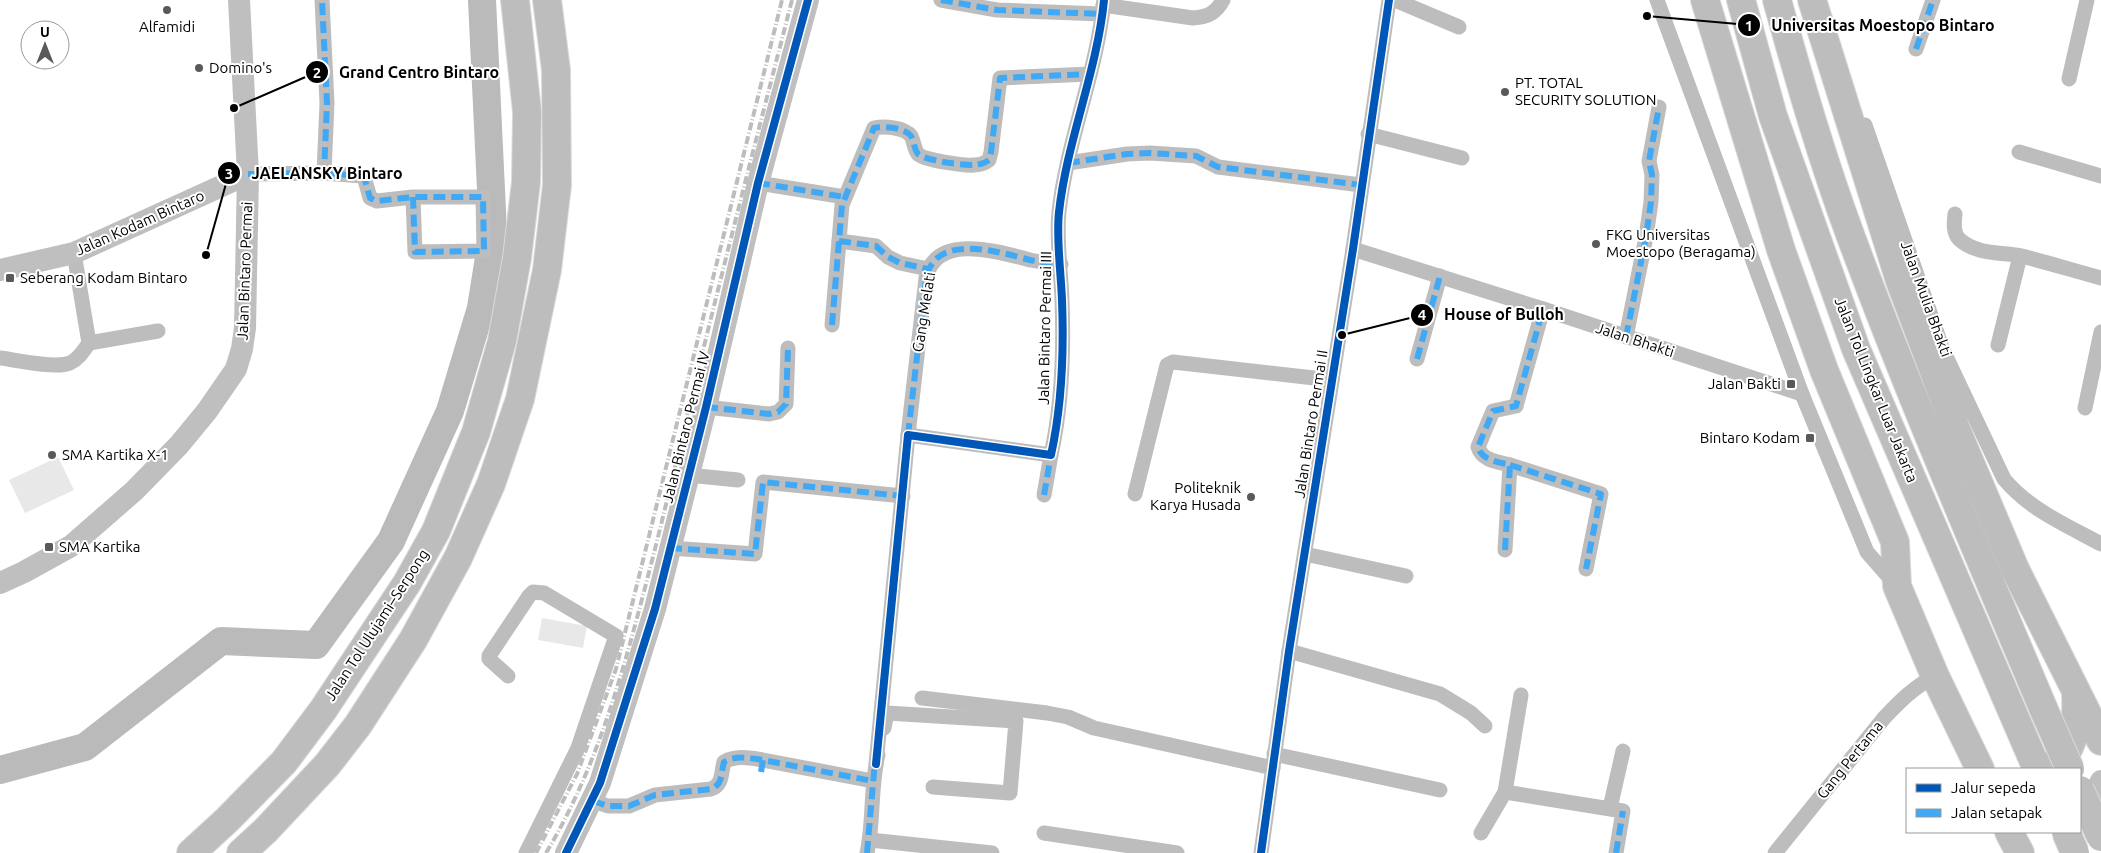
<svg xmlns="http://www.w3.org/2000/svg" width="2101" height="853" viewBox="0 0 2101 853" font-family="Ubuntu,sans-serif">
<rect width="100%" height="100%" fill="#fff"/>
<g fill="#e8e8e8">
<polygon points="58,457 74,490 25,513 9,480"/>
<polygon points="542,618 587,626 583,648 538,640"/>
</g>
<g fill="none" stroke-linecap="round" stroke-linejoin="round">
<polyline stroke="#bababa" stroke-width="28" points="0,770 85,747 221,641 316,645 391,541 450,411 481,308 493,232 482,0"/>
<defs>
<g id="highway">
<polyline points="1705,0 1781,250 1824,370 1895,542 1897,586 1935,676 1980,769"/>
<polyline points="1741,0 1773,116 1856,349 2037,769"/>
<path d="M1777,0C1799,79 1822,159 1851,237C1910,396 1978,553 2044,710"/>
<polyline points="1812,0 1900,281 1955,427 2015,569 2101,741"/>
<path d="M2049,767C2077,754 2077,720 2076,693"/>
<polyline points="2009,832 2020,853"/>
<polyline points="191,853 227,820 284,762 323,710 407,583 436,531 476,432 502,341 517,258 526,182 527,112 515,0"/>
<polyline points="241,853 266,830 327,765 358,725 413,640 458,558 491,484 520,399 547,270 557,185 556,70 547,0"/>
</g>
</defs>
<use href="#highway" stroke="#dbdbdb" stroke-width="30"/>
<g stroke="#bdbdbd" stroke-width="15">
<polyline points="941,0 997,10 1102,14"/>
<polyline points="1395,0 1459,27"/>
<polyline points="1657,0 1802,394 1867,552 1895,584"/>
<path d="M1103,5L1193,18C1208,17 1216,13 1223,0"/>
<polyline points="1916,49 1933,0"/>
<polyline points="2069,79 2087,0"/>
<path d="M1865,125L1943,350L2004,479C2030,510 2066,525 2101,544"/>
<polyline points="1368,134 1462,158"/>
<polyline points="2019,152 2101,176"/>
<polyline points="1068,163 1127,154 1150,153 1196,156 1218,167 1361,185"/>
<polyline points="324,173 362,176 365,180 370,198 377,201 413,197 483,197 484,251 415,252 413,197"/>
<polyline points="248,174 324,173 327,103 322,0"/>
<polyline points="758,183 845,197"/>
<path d="M1955,214C1954,222 1953,233 1959,239C1976,255 2002,252 2022,256C2049,263 2075,271 2101,278"/>
<polyline points="839,241 876,246 888,257 900,263 928,269"/>
<polyline points="1353,249 1543,309 1802,394"/>
<path d="M832,325L842,205L874,128C884,126 904,127 911,136C914,141 914,149 918,154C923,160 965,166 974,165C979,165 985,163 989,160L991,152L1000,78L1090,74"/>
<polyline points="1626,337 1646,237 1651,202 1652,175 1649,161 1659,107"/>
<polyline points="89,343 158,331"/>
<polyline points="1998,345 2020,256"/>
<path d="M0,358C17,360 55,369 70,363C79,359 84,350 89,343L74,253"/>
<polyline points="1417,359 1440,276"/>
<polyline points="706,407 769,414 778,412 786,404 788,348"/>
<polyline points="2085,408 2101,332"/>
<path d="M908,435L926,278C936,232 999,252 1030,260C1040,262 1050,263 1061,264"/>
<polyline points="1510,465 1601,494 1586,569"/>
<polyline points="688,475 738,480"/>
<polyline points="1135,494 1167,365 1173,362 1332,380"/>
<polyline points="1044,495 1051,455"/>
<polyline points="670,548 755,554 763,482 903,496"/>
<path d="M1505,550L1510,465C1499,462 1482,461 1478,447L1493,411L1516,406L1543,309"/>
<polyline points="1305,554 1406,576"/>
<polyline points="1289,651 1440,694 1471,713 1485,726"/>
<polyline points="508,676 489,659 489,656 529,596 533,592 544,593 616,636 578,748 526,853"/>
<polyline points="922,698 1047,713 1068,717 1094,728 1273,768"/>
<polyline points="884,728 887,713 1016,721 1010,793 933,787"/>
<polyline points="1274,754 1440,790"/>
<path d="M876,764L908,435L1051,455C1062,405 1064,351 1062,300C1061,273 1056,238 1059,212C1067,140 1097,72 1104,0"/>
<polyline points="1505,792 1623,811 1616,853"/>
<path d="M593,801L608,806H629L655,795L711,789C723,785 721,772 724,762C736,755 750,758 763,760L873,781"/>
<polyline points="1610,808 1623,751"/>
<polyline points="1044,833 1177,853"/>
<polyline points="1481,833 1505,792 1521,695"/>
<polyline points="870,840 992,853"/>
<path d="M867,853C874,821 870,788 878,755"/>
<polyline points="1261,853 1289,651 1353,249 1389,0"/>
<path d="M1775,853L1884,718C1900,701 1914,687 1935,676"/>
</g>
<g stroke="#bfbfbf" stroke-width="22">
<polyline points="0,270 74,253 248,174"/>
<polyline points="0,583 24,572 71,546 134,491 179,445 207,411 236,369 242,349 245,328 248,174 239,0"/>
<polyline points="2081,818 2101,781"/>
<polyline points="566,853 600,783 655,609 706,407 758,183 808,0"/>
</g>
<use href="#highway" stroke="#bdbdbd" stroke-width="28"/>
<g stroke="#bdbdbd" stroke-width="4" stroke-dasharray="8 2.5 1 2.5" stroke-linecap="butt">
<polyline points="536,853 577,774 616,669 782,0"/>
<path d="M546,853C593,775 619,687 642,599C659,535 674,472 689,408C722,271 757,136 792,0"/>
</g>
<defs>
<g id="highway-bridge">
<polyline points="2044,710 2070,769"/>
<polyline points="2080,790 2101,837"/>
<polyline points="2066,832 2075,853"/>
</g>
</defs>
<use href="#highway-bridge" stroke="#dbdbdb" stroke-width="30" stroke-linecap="butt"/>
<use href="#highway-bridge" stroke="#bdbdbd" stroke-width="28"/>
<g stroke="#3fa9f5" stroke-width="6" stroke-dasharray="12 6" stroke-linecap="butt">
<polyline points="941,0 997,10 1102,14"/>
<polyline points="1916,49 1933,0"/>
<polyline points="1068,163 1127,154 1150,153 1196,156 1218,167 1361,185"/>
<polyline points="324,173 362,176 365,180 370,198 377,201 413,197 483,197 484,251 415,252 413,197"/>
<polyline points="248,174 324,173 327,103 322,0"/>
<polyline points="758,183 845,197"/>
<polyline points="839,241 876,246 888,257 900,263 928,269"/>
<path d="M832,325L842,205L874,128C884,126 904,127 911,136C914,141 914,149 918,154C923,160 965,166 974,165C979,165 985,163 989,160L991,152L1000,78L1090,74"/>
<polyline points="1626,337 1646,237 1651,202 1652,175 1649,161 1659,107"/>
<polyline points="1417,359 1440,276"/>
<polyline points="706,407 769,414 778,412 786,404 788,348"/>
<path d="M908,435L926,278C936,232 999,252 1030,260C1040,262 1050,263 1061,264"/>
<polyline points="1510,465 1601,494 1586,569"/>
<polyline points="1044,495 1051,455"/>
<polyline points="670,548 755,554 763,482 903,496 903,500"/>
<path d="M1505,550L1510,465C1499,462 1482,461 1478,447L1493,411L1516,406L1543,309"/>
<polyline points="761,772 763,760"/>
<path d="M593,801L608,806H629L655,795L711,789C723,785 721,772 724,762C736,755 750,758 763,760L873,781"/>
<polyline points="867,853 875,761"/>
<polyline points="1616,853 1623,811"/>
</g>
<defs>
<g id="cycleway">
<path d="M876,764L908,435L1051,455C1062,405 1064,351 1062,300C1061,273 1056,238 1059,212C1067,140 1097,72 1104,0"/>
<polyline points="566,853 600,783 655,609 706,407 758,183 808,0"/>
<polyline points="1261,853 1289,651 1353,249 1389,0"/>
</g>
</defs>
<use href="#cycleway" stroke="#fff" stroke-width="11"/>
<use href="#cycleway" stroke="#0057b8" stroke-width="8"/>
</g>
<g fill="#595959" stroke="#fff" stroke-width="2">
<circle cx="167" cy="10" r="5"/>
<circle cx="199" cy="68" r="5"/>
<circle cx="1505" cy="92" r="5"/>
<circle cx="1596" cy="244" r="5"/>
<rect x="5" y="273" width="10" height="10" rx="2.5"/>
<rect x="1786" y="379" width="10" height="10" rx="2.5"/>
<rect x="1805" y="433" width="10" height="10" rx="2.5"/>
<circle cx="52" cy="455" r="5"/>
<circle cx="1251" cy="497" r="5"/>
<rect x="44" y="542" width="10" height="10" rx="2.5"/>
</g>
<g text-anchor="middle" stroke-width="4" stroke-linejoin="round" paint-order="stroke">
<g font-size="15" fill="#000" stroke="#fff" text-anchor="start">
<text x="167" y="32" text-anchor="middle">Alfamidi</text>
<text x="209" y="73">Domino's</text>
<text x="1515" y="88">PT. TOTAL<tspan x="1515" dy="17">SECURITY SOLUTION</tspan></text>
<text x="1606" y="240">FKG Universitas<tspan x="1606" dy="17">Moestopo (Beragama)</tspan></text>
<text x="20" y="283">Seberang Kodam Bintaro</text>
<text x="1781" y="389" text-anchor="end">Jalan Bakti</text>
<text x="1800" y="443" text-anchor="end">Bintaro Kodam</text>
<text x="62" y="460">SMA Kartika X-1</text>
<text x="1241" y="493" text-anchor="end">Politeknik<tspan x="1241" dy="17">Karya Husada</tspan></text>
<text x="59" y="552">SMA Kartika</text>
</g>
<g font-size="15" fill="#000" stroke="#fff">
<text transform="translate(140 223) rotate(-24)" y="5">Jalan Kodam Bintaro</text>
<text transform="translate(245 271) rotate(-88)" y="5">Jalan Bintaro Permai</text>
<text transform="translate(1926 299) rotate(70)" y="5">Jalan Mulia Bhakti</text>
<text transform="translate(924 312) rotate(-81)" y="5">Gang Melati</text>
<text transform="translate(1045 328) rotate(-89)" y="5">Jalan Bintaro Permai III</text>
<text transform="translate(1635 340) rotate(18)" y="5">Jalan Bhakti</text>
<text transform="translate(1876 390) rotate(68)" y="5">Jalan Tol Lingkar Luar Jakarta</text>
<text transform="translate(1311 424) rotate(-81)" y="5">Jalan Bintaro Permai II</text>
<text transform="translate(686 427) rotate(-76)" y="5">Jalan Bintaro Permai IV</text>
<text transform="translate(377 625) rotate(-57)" y="5">Jalan Tol Ulujami–Serpong</text>
<text transform="translate(1850 760) rotate(-51)" y="5">Gang Pertama</text>
</g>
</g>
<path fill="none" stroke="#000" stroke-width="2" d="M1647 16L1749 25M234 108L317 72M206 255L229 173M1342 335L1422 315"/>
<g fill="#000" stroke="#fff" stroke-width="2">
<circle cx="1647" cy="16" r="5"/>
<circle cx="234" cy="108" r="5"/>
<circle cx="206" cy="255" r="5"/>
<circle cx="1342" cy="335" r="5"/>
<circle cx="1749" cy="25" r="12"/>
<circle cx="317" cy="72" r="12"/>
<circle cx="229" cy="173" r="12"/>
<circle cx="1422" cy="315" r="12"/>
</g>
<g font-size="15" text-anchor="middle" font-weight="bold" fill="#fff">
<text x="1749" y="31">1</text>
<text x="317" y="78">2</text>
<text x="229" y="179">3</text>
<text x="1422" y="320">4</text>
</g>
<g font-size="16" text-anchor="middle" font-weight="bold" fill="#000" stroke="#fff" stroke-width="4" stroke-linejoin="round" paint-order="stroke">
<text x="1883" y="31">Universitas Moestopo Bintaro</text>
<text x="419" y="78">Grand Centro Bintaro</text>
<text x="327" y="179">JAELANSKY Bintaro</text>
<text x="1504" y="320">House of Bulloh</text>
</g>
<rect x="1906" y="768" width="175" height="65" fill="#ffffff" stroke="#999999"/>
<rect x="1916" y="784" width="25" height="8" fill="#0057b8" stroke="#999999"/>
<text x="1951" y="793" font-size="15" fill="#000000">Jalur sepeda</text>
<rect x="1916" y="809" width="25" height="8" fill="#3fa9f5" stroke="#999999"/>
<text x="1951" y="818" font-size="15" fill="#000000">Jalan setapak</text>
<g transform="translate(45 45)"><circle r="24" fill="#ffffff" stroke="#999999"/>
<path d="M0-4L9 19L0 12L-9 19Z" fill="#595959"/>
<text y="-8" font-size="14" font-weight="bold" text-anchor="middle" fill="#000000">U</text>
</g>
</svg>
